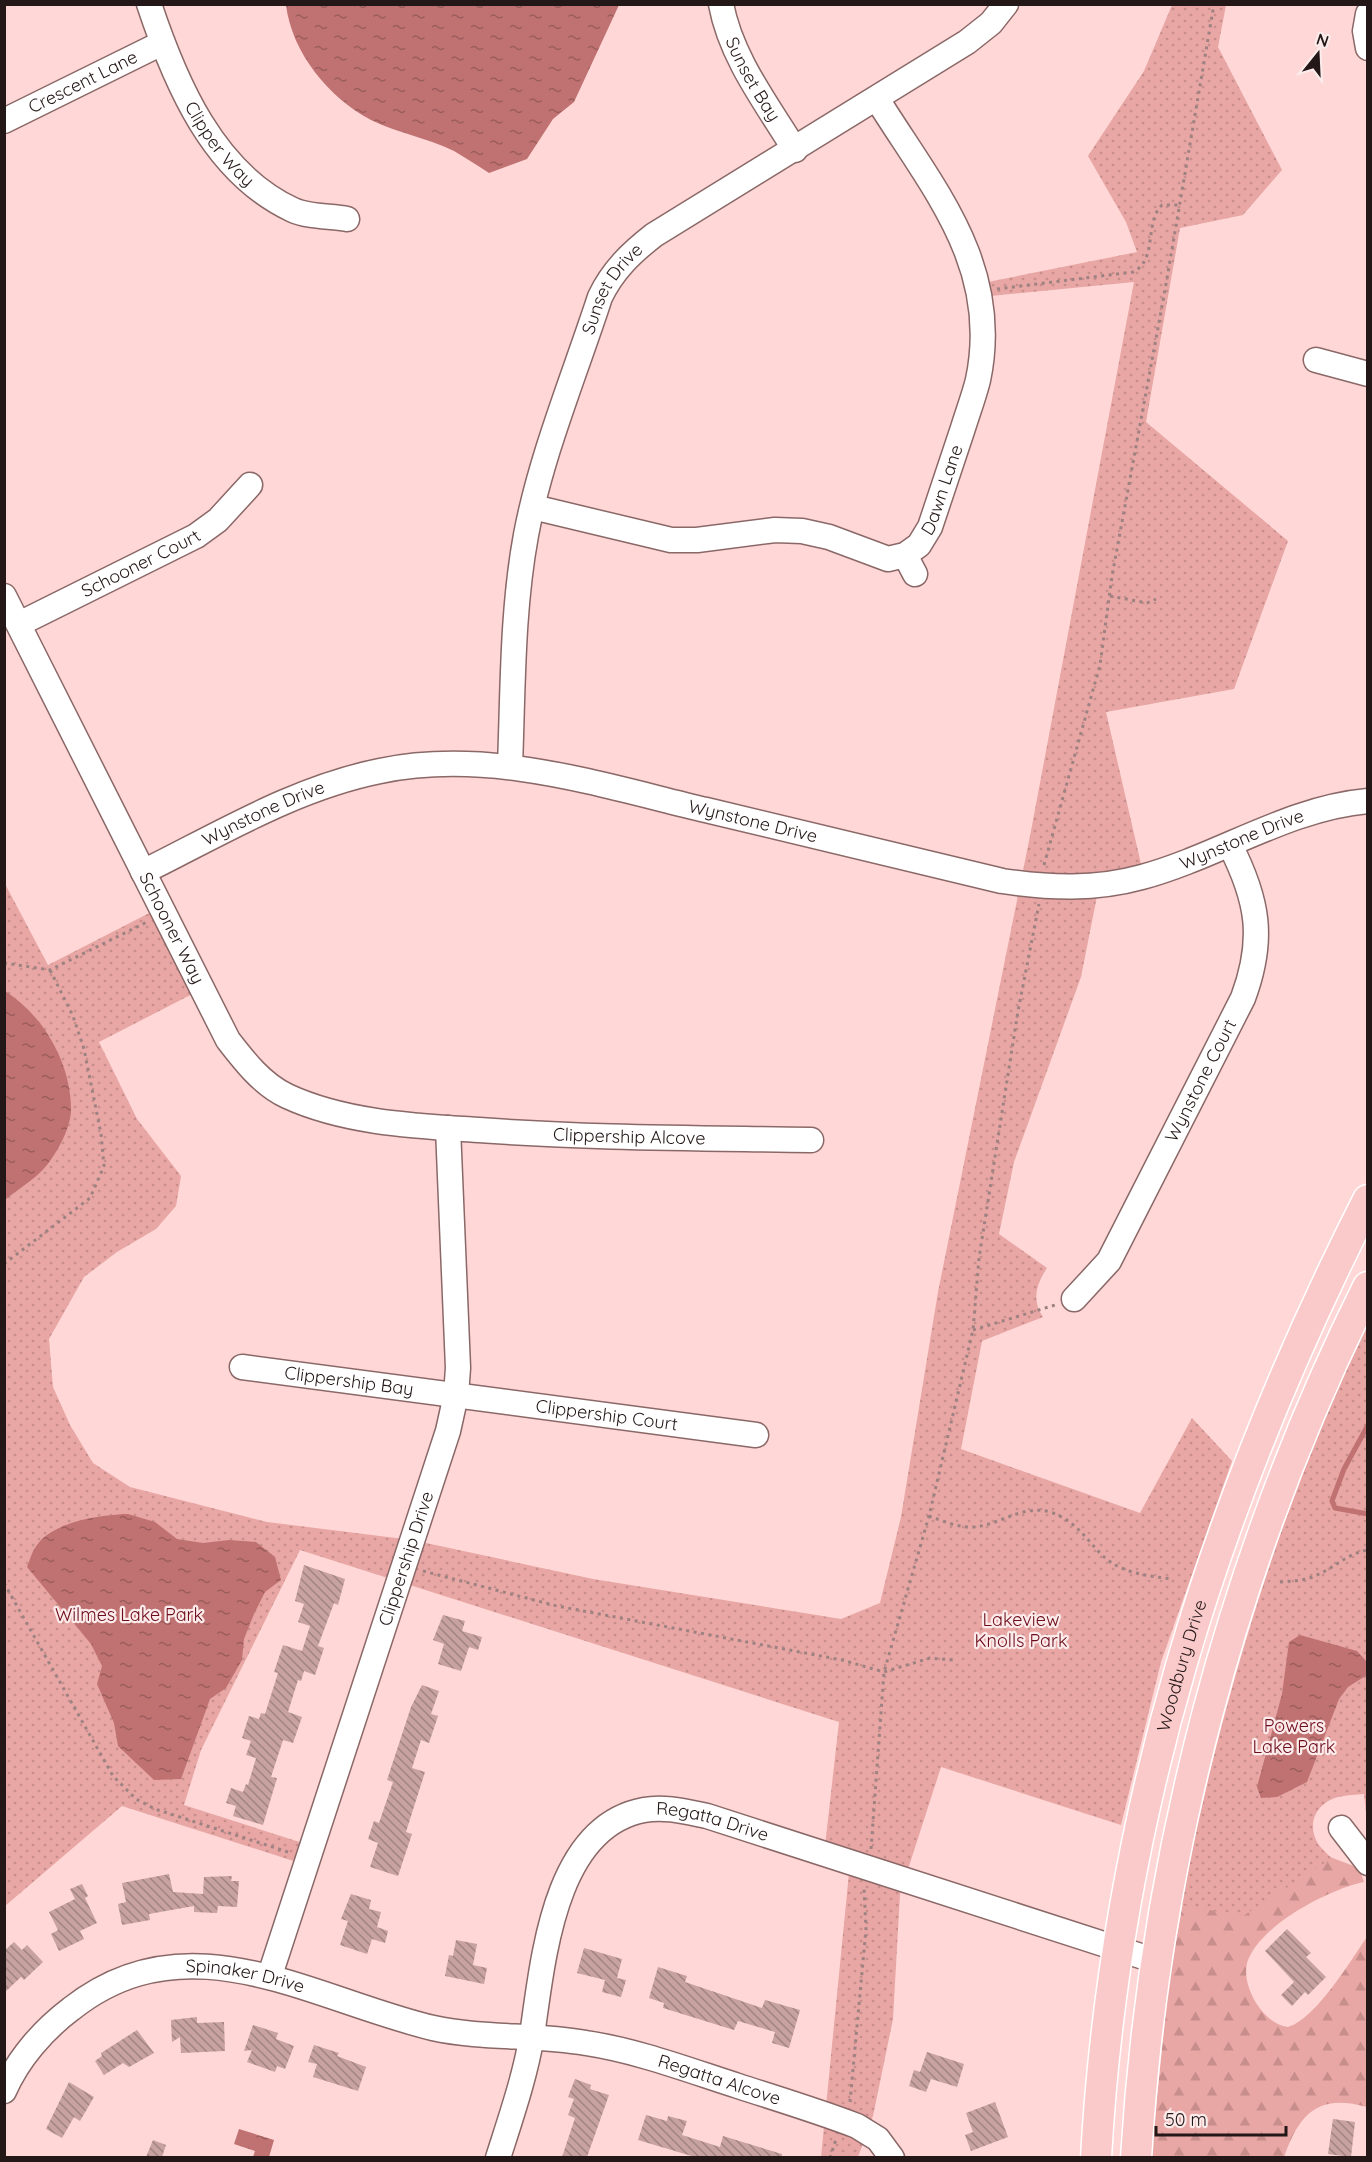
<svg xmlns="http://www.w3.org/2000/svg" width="1372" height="2162" viewBox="0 0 1372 2162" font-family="Quicksand,sans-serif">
<defs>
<pattern id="forest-firs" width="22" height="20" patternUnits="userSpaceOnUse" patternTransform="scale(1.5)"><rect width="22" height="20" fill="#e8a6a4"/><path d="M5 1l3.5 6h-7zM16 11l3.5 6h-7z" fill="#c78e8c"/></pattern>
<pattern id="park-dots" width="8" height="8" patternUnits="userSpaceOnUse" patternTransform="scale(1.5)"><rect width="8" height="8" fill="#e8a6a4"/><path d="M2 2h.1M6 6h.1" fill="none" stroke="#c78e8c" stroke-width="1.8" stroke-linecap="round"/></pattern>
<pattern id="water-ripples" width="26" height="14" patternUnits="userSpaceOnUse" patternTransform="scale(1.5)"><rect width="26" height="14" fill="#bf7271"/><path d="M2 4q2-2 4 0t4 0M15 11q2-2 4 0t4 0" fill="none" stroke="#9b5d5c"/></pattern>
<pattern id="building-back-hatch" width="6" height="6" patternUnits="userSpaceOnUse" patternTransform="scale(1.5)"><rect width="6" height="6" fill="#c7a2a0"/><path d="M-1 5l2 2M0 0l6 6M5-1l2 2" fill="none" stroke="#a18381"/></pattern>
</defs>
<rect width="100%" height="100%" fill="#fed7d6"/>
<path fill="url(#forest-firs)" d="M1199,1816L1314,1840L1330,1857L1359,1868L1364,1882C1329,1889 1258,1926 1247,1963C1244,1977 1249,1991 1256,2003C1264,2015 1274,2025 1288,2027C1316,2019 1351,1960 1367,1937V2107C1318,2093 1299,2114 1284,2157L1151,2158L1169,1979Z"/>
<g fill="url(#park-dots)">
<path d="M1172,5H1226L1218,47L1282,170L1243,215L1180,228L1146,422L1288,541L1234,689L1106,712L1144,877L1099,886L1081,977L1014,1162L999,1234L1047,1268C1037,1283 1031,1300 1043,1317L982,1341L961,1449L1140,1513L1192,1418L1232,1461L1161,1662L1121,1825L941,1767L900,1894L893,2019L873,2116L858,2157H821L850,1863L824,1855L839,1722L300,1550L201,1750L184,1805L312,1846L306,1865L122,1806L5,1906L4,882L48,965L161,907L202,989L99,1042L137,1119L181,1176L176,1206L156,1229L117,1252L84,1277L49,1339L53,1387L70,1425L93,1463L130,1487L267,1522L412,1540L593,1579L841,1619L880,1603L901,1517L938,1292L1031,831L1134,282L981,297L978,284L1137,252L1126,222L1088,156L1144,71Z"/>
<path d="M1367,1322V1821L1364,1794C1352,1795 1341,1795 1330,1800C1304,1814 1310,1844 1332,1858L1243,1916L1181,1905C1220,1703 1280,1508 1367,1322Z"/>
</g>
<g fill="url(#water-ripples)">
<path d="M286,5V4L619,5L574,102L553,119L527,159L489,173C478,166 466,158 454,151C428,138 397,133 371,120C329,98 292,53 286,5Z"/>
<path d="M5,991C43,1015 72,1064 71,1111C70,1129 58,1151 47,1165C37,1178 18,1189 5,1200Z"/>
<path d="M128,1514L155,1522L177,1539L203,1543L229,1540L256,1542L275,1557L281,1580L265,1592L254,1614L244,1639L242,1660L226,1688L210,1699L181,1779L154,1780L118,1746L114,1723L97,1684L102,1666L91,1644L27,1567C30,1560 32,1551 37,1545C54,1521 101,1515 128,1514Z"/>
<polygon points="1300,1635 1357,1651 1367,1662 1367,1675 1348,1687 1339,1699 1307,1782 1277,1797 1261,1798 1257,1787 1282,1694 1289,1642"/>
<polygon points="239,2129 274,2140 269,2157 253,2157 255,2151 234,2144"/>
</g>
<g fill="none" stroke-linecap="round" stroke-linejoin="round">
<polyline stroke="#bf7271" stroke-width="5" points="1368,1425 1344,1469 1332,1501 1335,1508 1368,1514"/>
</g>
<g fill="url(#building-back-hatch)">
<polygon points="304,1565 345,1579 338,1605 334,1603 318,1646 324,1648 315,1675 304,1671 301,1681 298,1680 288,1712 302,1717 293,1743 283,1740 271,1777 277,1778 263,1825 233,1816 236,1806 226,1803 231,1788 243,1792 246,1784 248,1785 256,1758 246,1755 251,1741 242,1738 249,1716 259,1719 261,1713 265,1714 278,1673 274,1672 283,1645 302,1651 310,1626 298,1622 304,1604 295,1601"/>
<polygon points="443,1615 465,1621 462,1631 482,1637 478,1650 469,1647 461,1671 438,1664 444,1644 433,1640"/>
<polygon points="422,1685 439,1691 431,1714 438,1716 429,1743 421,1740 412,1768 425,1772 406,1832 412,1834 398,1876 370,1867 378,1843 368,1839 374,1821 379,1823 393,1782 387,1780 411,1707"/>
<polygon points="169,1874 173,1892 203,1894 204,1877 232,1876 231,1881 239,1881 237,1907 218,1906 217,1913 194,1912 194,1906 149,1914 150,1920 122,1925 118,1904 126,1902 122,1883"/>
<polygon points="82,1884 88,1896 85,1898 97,1923 80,1931 84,1939 59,1951 51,1934 58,1930 49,1912 75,1899 70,1889"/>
<polygon points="351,1894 371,1900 369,1909 381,1912 377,1927 388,1931 385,1943 372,1939 367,1954 340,1945 348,1921 341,1919"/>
<polygon points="1287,1929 1311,1953 1306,1957 1326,1977 1308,1995 1305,1992 1292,2006 1281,1995 1294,1982 1265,1951"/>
<polygon points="456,1940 477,1944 473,1965 487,1968 484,1984 445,1976 449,1955 453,1956"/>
<polygon points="14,1942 22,1950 27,1945 43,1962 24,1980 21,1977 4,1993 4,1951"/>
<polygon points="584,1948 622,1959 617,1978 626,1980 621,1997 602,1992 605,1980 577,1973"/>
<polygon points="658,1967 687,1976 685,1982 762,2008 765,2000 800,2010 789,2048 772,2043 775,2032 738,2021 734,2030 663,2008 664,2003 649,1998"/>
<polygon points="197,2017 197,2023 224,2022 225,2051 181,2053 180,2037 172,2042 171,2020"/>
<polygon points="253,2025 278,2033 276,2039 294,2046 285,2069 277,2066 275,2072 247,2062 252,2050 244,2051"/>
<polygon points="137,2030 154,2053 129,2067 123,2063 104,2075 95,2061 102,2056 101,2053"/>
<polygon points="314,2045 339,2053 337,2056 366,2067 358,2091 313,2077 317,2064 308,2062"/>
<polygon points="927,2052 964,2064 957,2087 931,2079 926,2092 909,2086 914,2070 920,2072"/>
<polygon points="575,2079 591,2085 590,2089 609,2095 587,2157 562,2157 575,2118 568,2115 574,2099 568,2097"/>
<polygon points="69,2082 94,2097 80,2121 74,2117 62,2138 46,2129"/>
<polygon points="995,2102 1008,2137 971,2151 965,2135 973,2132 966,2113"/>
<polygon points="646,2115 667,2121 668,2116 687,2121 682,2135 720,2147 723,2136 782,2154 782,2157 695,2157 638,2140"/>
<polygon points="1333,2119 1355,2122 1351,2157 1328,2154"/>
<polygon points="153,2140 166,2145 162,2157 146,2157"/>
</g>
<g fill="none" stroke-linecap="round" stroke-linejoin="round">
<defs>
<g id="minor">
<path id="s1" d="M149,4C175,82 213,173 293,210C308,217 331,216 347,219"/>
<path id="s2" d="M721,4C731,58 767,104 795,150"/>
<polyline points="1368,14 1365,31 1368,48"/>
<path id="s3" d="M4,121L162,43"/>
<polyline points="1316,360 1368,374"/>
<path id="s4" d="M533,507L671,540H697L775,530L802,531L829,537L888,559L905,555L919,545L930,527C941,494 952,461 963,428C968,412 974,396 978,380C1002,266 933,189 877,99"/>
<polyline points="905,555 915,574"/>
<path id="s5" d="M4,596L228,1040C245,1062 262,1084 287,1096C345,1123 416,1126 479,1130C590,1138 700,1138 811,1140"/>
<path id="s6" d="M19,624L196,536L218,520L250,485"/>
<path id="s7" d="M510,766C513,689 512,611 526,535C541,455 575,374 600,297C613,270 631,253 654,235L967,42L991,23L1006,4"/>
<path id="s8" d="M143,872C220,834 295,788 380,771C490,748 600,785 706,810C804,834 903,857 1002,881C1050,888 1095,890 1142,877C1219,856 1288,808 1368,801"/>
<path id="s9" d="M1074,1299L1109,1261L1243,998C1265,939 1258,900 1230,845"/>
<path id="s10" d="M242,1367L756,1435"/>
<polyline points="1341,1828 1368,1863"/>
<path id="s11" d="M270,1975L448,1431L456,1395L458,1368L448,1128"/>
<path id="s12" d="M4,2091C18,2059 43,2030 71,2009C188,1916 311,1999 433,2028C483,2039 536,2034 586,2043C638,2051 688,2070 738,2086C778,2099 818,2111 857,2126L878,2139L892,2158"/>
<path id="s13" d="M498,2158C511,2117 525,2077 532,2035C543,1962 553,1827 644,1810C665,1806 687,1812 707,1816L1156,1961"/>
</g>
<g id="major">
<path id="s14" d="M1096,2158C1115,1817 1214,1503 1368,1200"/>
<path d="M1136,2158C1154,1857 1233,1557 1368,1287"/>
</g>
</defs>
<use href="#minor" stroke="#8a6867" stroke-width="27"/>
<use href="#major" stroke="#fff" stroke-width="33"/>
<g stroke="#9e8282" stroke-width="3" stroke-dasharray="3 4.5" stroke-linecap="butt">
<path d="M997,289L1133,272C1158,260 1144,222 1162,205H1178"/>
<polyline points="1110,596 1147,603 1156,599"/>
<polyline points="1044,865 1100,665 1112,576 1165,290 1214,4"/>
<polyline points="4,963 50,970 147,922"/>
<polyline points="4,1264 90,1198 104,1166 101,1134 84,1049 73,1016 50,970"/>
<polyline points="973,1330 1055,1305"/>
<path d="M929,1516C943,1521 959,1528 974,1527C1000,1525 1023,1504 1050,1512C1075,1520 1085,1538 1103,1556C1121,1573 1148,1576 1172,1579"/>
<polyline points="423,1571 557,1606 842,1660 884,1672 930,1658 953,1660"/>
<path d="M1280,1582C1293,1581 1305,1581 1317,1575C1334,1568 1348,1553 1368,1550"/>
<polyline points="4,1583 113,1776 136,1799 155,1809 288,1852"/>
<polyline points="871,1849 884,1672 929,1516 973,1330 979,1258 1018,1011 1039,904"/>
<polyline points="850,2102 866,1929 864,1888"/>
<polyline points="830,2158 836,2139"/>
</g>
<use href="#minor" stroke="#fff" stroke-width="24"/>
<use href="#major" stroke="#facaca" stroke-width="30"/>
</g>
<g text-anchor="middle" stroke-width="4.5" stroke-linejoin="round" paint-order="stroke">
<g font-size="18" fill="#241717" stroke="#fbebea">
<text dy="6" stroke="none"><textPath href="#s2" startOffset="82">Sunset Bay</textPath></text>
<text dy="6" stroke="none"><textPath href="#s3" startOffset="88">Crescent Lane</textPath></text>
<text dy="6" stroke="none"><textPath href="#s1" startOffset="158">Clipper Way</textPath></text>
<text dy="6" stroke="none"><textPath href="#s7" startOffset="494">Sunset Drive</textPath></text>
<text dy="6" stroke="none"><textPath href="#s4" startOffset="459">Dawn Lane</textPath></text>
<text dy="6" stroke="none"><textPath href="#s6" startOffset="136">Schooner Court</textPath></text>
<text dy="6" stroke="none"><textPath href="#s8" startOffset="134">Wynstone Drive</textPath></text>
<text dy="6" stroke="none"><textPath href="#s8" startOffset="638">Wynstone Drive</textPath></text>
<text dy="6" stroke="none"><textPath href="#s8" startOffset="1142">Wynstone Drive</textPath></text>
<text dy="6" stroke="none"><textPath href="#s5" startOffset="372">Schooner Way</textPath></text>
<text dy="6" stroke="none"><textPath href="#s9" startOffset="254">Wynstone Court</textPath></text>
<text dy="6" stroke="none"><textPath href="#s5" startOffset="926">Clippership Alcove</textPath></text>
<text dy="6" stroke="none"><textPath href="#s10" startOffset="108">Clippership Bay</textPath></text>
<text dy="6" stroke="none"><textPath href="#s10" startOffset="368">Clippership Court</textPath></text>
<text dy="6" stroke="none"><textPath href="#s11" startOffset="438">Clippership Drive</textPath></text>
<text dy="6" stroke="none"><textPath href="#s14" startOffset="501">Woodbury Drive</textPath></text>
<text dy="6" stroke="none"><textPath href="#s13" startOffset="466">Regatta Drive</textPath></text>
<text dy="6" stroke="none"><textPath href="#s12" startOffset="292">Spinaker Drive</textPath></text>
<text dy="6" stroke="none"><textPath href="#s12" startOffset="780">Regatta Alcove</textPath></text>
</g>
<g font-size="18" fill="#6c0b1a" stroke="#fbebea">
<text x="129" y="1621">Wilmes Lake Park</text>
<text x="1021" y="1626">Lakeview<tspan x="1021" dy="21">Knolls Park</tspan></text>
<text x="1294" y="1732">Powers<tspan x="1294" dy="21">Lake Park</tspan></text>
</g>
</g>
<rect width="1372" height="2162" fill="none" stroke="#241717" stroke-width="12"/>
<g transform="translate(1318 54) rotate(18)" stroke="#fbebea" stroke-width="4.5" paint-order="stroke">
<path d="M0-4.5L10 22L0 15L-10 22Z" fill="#241717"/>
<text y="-9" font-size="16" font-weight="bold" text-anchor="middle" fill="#241717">N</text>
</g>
<path d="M1156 2126v9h130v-9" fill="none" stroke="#241717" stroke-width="3"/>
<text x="1165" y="2126" font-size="18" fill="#241717" stroke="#fbebea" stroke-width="4.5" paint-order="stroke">50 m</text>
</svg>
